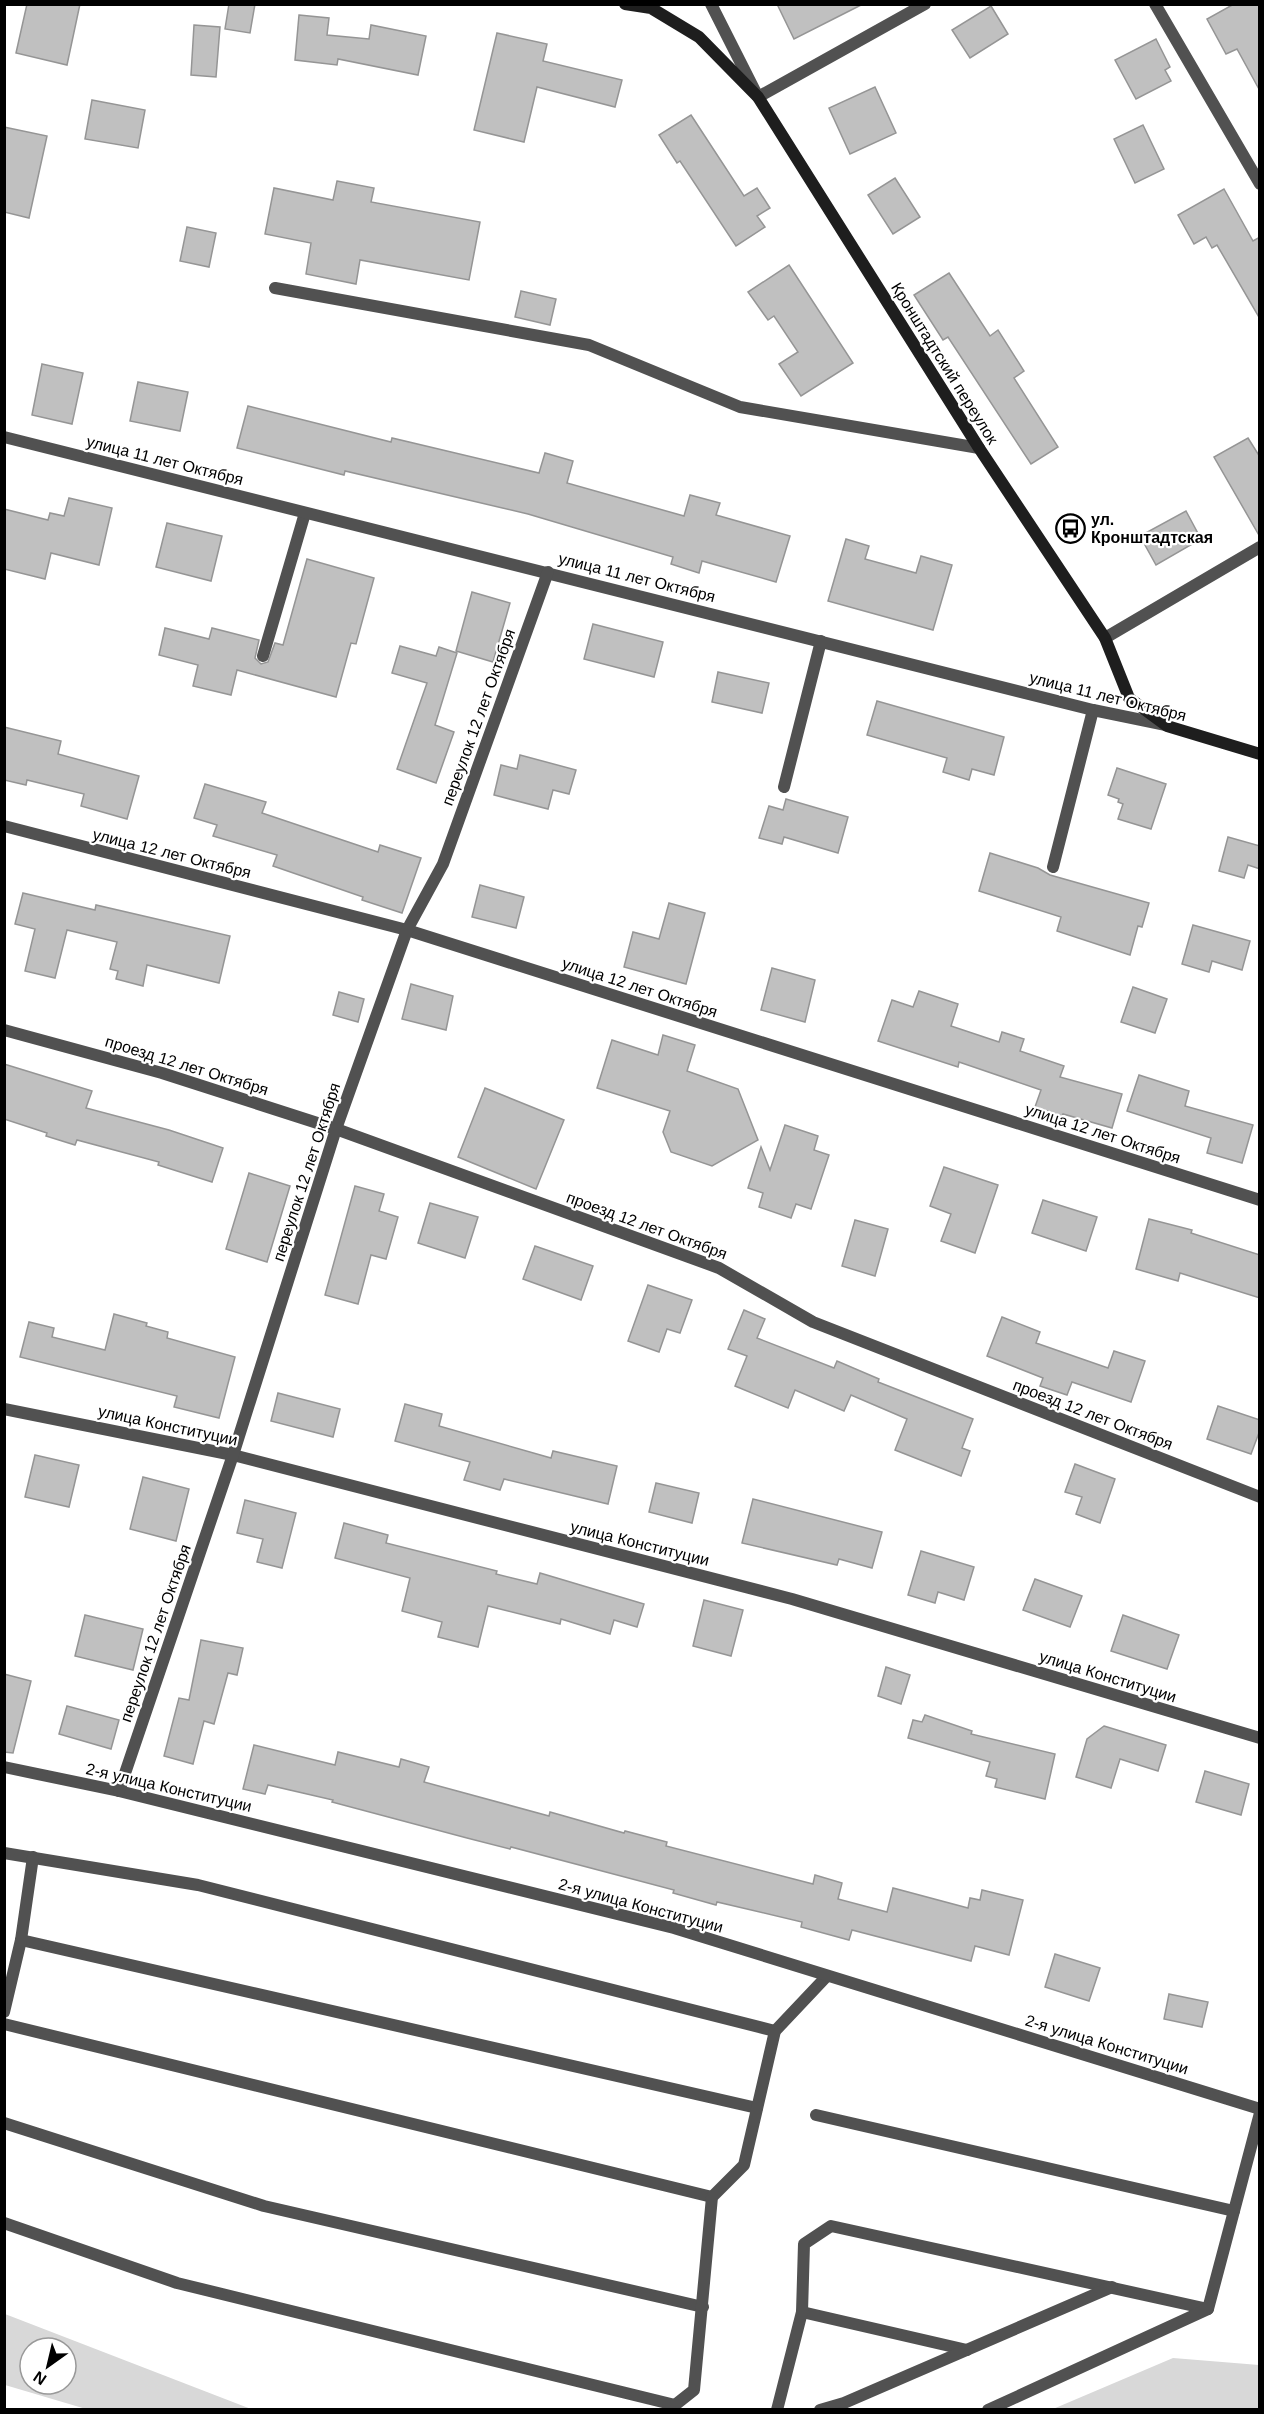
<svg xmlns="http://www.w3.org/2000/svg" width="1264" height="2414" viewBox="0 0 1264 2414" font-family="Arial,sans-serif">
<rect width="100%" height="100%" fill="#fff"/>
<g fill="#d8d8d8" fill-rule="evenodd">
<path d="M5,2314L251,2409H86L5,2385ZM30,2348H66V2384H30Z"/>
<polygon points="1173,2358 1259,2365 1259,2409 1053,2409"/>
</g>
<g fill="#c0c0c0" stroke="#959595" stroke-width="1.5">
<polygon points="27,4 80,4 67,65 16,53"/>
<polygon points="229,4 255,4 250,33 225,29"/>
<polygon points="777,4 863,4 794,39"/>
<polygon points="1234,4 1260,4 1260,91 1237,49 1226,54 1207,19"/>
<polygon points="991,6 1008,34 970,58 952,30"/>
<polygon points="299,15 329,18 327,35 369,39 371,25 426,36 418,75 338,59 337,65 295,60"/>
<polygon points="194,25 220,27 216,77 191,75"/>
<polygon points="497,33 547,44 543,61 622,80 615,107 537,87 524,142 474,130"/>
<polygon points="1156,39 1170,67 1165,70 1171,81 1136,99 1115,60"/>
<polygon points="875,87 896,133 850,154 829,108"/>
<polygon points="92,100 145,110 138,148 85,139"/>
<polygon points="691,115 744,196 757,188 770,208 757,216 765,227 736,246 680,161 677,163 659,135"/>
<polygon points="1143,125 1164,169 1135,183 1114,139"/>
<polygon points="4,127 47,136 29,218 4,212"/>
<polygon points="895,178 920,217 893,234 868,195"/>
<polygon points="337,181 374,188 371,202 480,222 469,280 360,260 356,284 306,274 311,243 265,234 274,188 333,200"/>
<polygon points="1224,189 1253,241 1260,237 1260,319 1217,245 1212,248 1206,237 1194,244 1178,215"/>
<polygon points="187,227 216,233 209,267 180,261"/>
<polygon points="789,265 853,363 801,396 779,364 798,352 774,316 768,320 748,292"/>
<polygon points="949,273 990,336 998,330 1024,371 1014,378 1058,447 1031,464 948,337 943,340 914,295"/>
<polygon points="521,291 556,299 550,325 515,317"/>
<polygon points="42,364 83,373 72,424 32,415"/>
<polygon points="138,382 188,392 180,431 130,421"/>
<polygon points="248,406 391,442 392,438 539,473 545,453 573,461 567,483 684,516 690,495 720,503 716,515 790,536 776,582 702,561 699,573 671,564 673,557 528,514 345,471 344,475 237,448"/>
<polygon points="1248,438 1260,457 1260,537 1214,457"/>
<polygon points="69,498 112,508 99,565 51,553 45,579 4,569 4,509 48,520 50,513 64,516"/>
<polygon points="1186,511 1201,539 1156,565 1140,536"/>
<polygon points="167,523 222,536 211,581 156,567"/>
<polygon points="846,539 869,546 865,559 916,573 921,556 952,565 933,630 828,601"/>
<polygon points="307,559 374,578 356,644 351,643 336,697 237,670 231,695 193,686 198,665 159,655 165,628 209,639 212,628 259,640 255,658 261,664 268,662 275,643 283,645"/>
<polygon points="472,592 510,603 493,662 456,651"/>
<polygon points="593,624 663,642 654,677 584,659"/>
<polygon points="400,646 436,656 439,647 457,653 435,725 454,732 436,783 397,769 427,683 392,673"/>
<polygon points="718,672 769,683 762,713 712,702"/>
<polygon points="877,701 1004,737 994,775 972,769 969,780 943,772 947,758 867,735"/>
<polygon points="4,727 61,741 58,754 139,776 127,819 81,806 84,794 27,780 26,785 4,780"/>
<polygon points="520,755 576,770 569,794 553,790 548,809 494,795 501,765 517,769"/>
<polygon points="1117,768 1166,784 1151,829 1118,819 1123,804 1118,802 1119,799 1108,795"/>
<polygon points="205,784 266,802 262,813 378,852 380,845 421,858 402,913 362,900 363,897 273,866 277,855 213,836 217,825 194,818"/>
<polygon points="786,799 848,817 838,853 784,837 782,844 759,838 769,806 783,810"/>
<polygon points="1228,837 1260,846 1260,869 1248,865 1244,878 1219,871"/>
<polygon points="990,853 1038,868 1050,875 1149,903 1142,927 1138,926 1130,955 1057,931 1061,917 979,891"/>
<polygon points="480,885 524,897 516,928 472,917"/>
<polygon points="23,893 95,910 96,905 230,936 219,983 147,965 143,986 116,979 118,971 110,969 117,942 67,930 55,978 25,971 35,929 15,924"/>
<polygon points="669,903 705,913 686,984 624,967 633,932 659,939"/>
<polygon points="1193,925 1250,941 1242,970 1212,961 1209,972 1182,964"/>
<polygon points="772,968 815,980 805,1022 761,1010"/>
<polygon points="411,984 453,996 446,1030 402,1019"/>
<polygon points="1133,987 1167,999 1155,1033 1121,1022"/>
<polygon points="919,991 958,1004 951,1026 999,1042 1002,1032 1024,1039 1020,1051 1064,1066 1060,1077 1122,1094 1112,1128 1063,1114 1062,1116 1035,1107 1041,1090 959,1062 958,1067 878,1041 892,1000 913,1007"/>
<polygon points="339,992 364,999 358,1022 333,1015"/>
<polygon points="663,1035 695,1045 687,1071 738,1089 758,1140 712,1166 671,1152 663,1132 670,1111 597,1088 612,1040 658,1055"/>
<polygon points="4,1064 92,1091 86,1108 169,1130 223,1148 212,1182 158,1165 159,1162 77,1140 75,1145 46,1136 47,1133 4,1119"/>
<polygon points="1139,1075 1189,1091 1185,1106 1253,1125 1242,1163 1207,1153 1211,1138 1127,1111"/>
<polygon points="485,1088 564,1120 536,1189 458,1157"/>
<polygon points="785,1125 818,1136 814,1150 829,1155 811,1209 796,1204 791,1218 759,1207 763,1193 748,1188 761,1147 770,1170"/>
<polygon points="944,1167 998,1185 975,1253 941,1241 951,1214 930,1206"/>
<polygon points="249,1173 290,1186 267,1262 226,1249"/>
<polygon points="355,1186 384,1194 379,1211 398,1217 386,1259 371,1255 358,1304 325,1295"/>
<polygon points="1043,1200 1097,1217 1086,1251 1032,1233"/>
<polygon points="430,1203 478,1217 465,1258 418,1243"/>
<polygon points="1149,1219 1192,1230 1191,1233 1260,1255 1260,1298 1180,1273 1178,1281 1136,1269"/>
<polygon points="855,1220 888,1229 875,1276 842,1266"/>
<polygon points="535,1246 593,1266 581,1300 523,1279"/>
<polygon points="648,1285 692,1300 680,1333 667,1329 659,1352 628,1341"/>
<polygon points="744,1310 765,1319 757,1338 834,1368 837,1361 879,1379 878,1382 973,1419 962,1448 970,1451 961,1476 895,1450 907,1419 851,1395 844,1411 795,1390 788,1408 735,1386 747,1356 728,1349"/>
<polygon points="114,1314 147,1323 146,1326 168,1332 167,1338 235,1357 219,1418 174,1407 177,1396 20,1357 29,1322 54,1328 52,1337 105,1350"/>
<polygon points="1002,1317 1040,1332 1036,1343 1108,1368 1114,1351 1145,1361 1131,1402 1072,1382 1067,1395 1040,1386 1043,1378 987,1356"/>
<polygon points="278,1393 340,1409 333,1437 271,1421"/>
<polygon points="405,1404 442,1414 439,1426 551,1458 553,1451 617,1466 608,1504 504,1479 500,1490 464,1480 470,1462 395,1441"/>
<polygon points="1218,1406 1260,1420 1260,1430 1251,1454 1207,1439"/>
<polygon points="35,1455 79,1465 69,1507 25,1497"/>
<polygon points="1075,1464 1115,1479 1100,1523 1076,1514 1082,1497 1065,1492"/>
<polygon points="143,1477 189,1489 176,1541 130,1529"/>
<polygon points="656,1483 699,1493 692,1523 649,1512"/>
<polygon points="753,1499 882,1532 872,1568 839,1559 837,1565 742,1543"/>
<polygon points="245,1500 296,1513 282,1568 257,1562 263,1539 237,1533"/>
<polygon points="344,1523 388,1535 386,1543 497,1571 496,1574 537,1584 540,1573 644,1604 637,1627 614,1620 610,1634 561,1619 560,1624 488,1606 478,1647 438,1637 442,1622 402,1611 410,1578 335,1558"/>
<polygon points="921,1551 974,1567 964,1600 938,1592 935,1603 908,1595"/>
<polygon points="1035,1579 1082,1596 1070,1627 1023,1610"/>
<polygon points="704,1600 743,1610 731,1656 693,1646"/>
<polygon points="85,1615 143,1629 133,1670 75,1656"/>
<polygon points="1123,1615 1179,1635 1167,1669 1111,1651"/>
<polygon points="201,1640 243,1648 237,1675 228,1673 214,1724 204,1721 193,1764 164,1756 179,1698 189,1700"/>
<polygon points="886,1667 910,1675 901,1704 878,1696"/>
<polygon points="4,1674 31,1681 13,1753 4,1752"/>
<polygon points="67,1706 119,1720 111,1749 59,1734"/>
<polygon points="925,1715 972,1731 971,1734 1055,1754 1045,1799 995,1787 997,1779 986,1776 990,1762 908,1738 913,1720 922,1722"/>
<polygon points="1104,1726 1166,1745 1158,1771 1120,1759 1111,1788 1076,1777 1087,1739"/>
<polygon points="254,1745 335,1765 338,1752 399,1767 401,1759 429,1767 424,1782 549,1816 550,1812 624,1833 625,1831 667,1842 666,1846 813,1884 815,1875 842,1883 838,1899 887,1912 893,1888 968,1908 970,1898 980,1900 982,1890 1023,1900 1009,1955 975,1946 971,1961 852,1930 849,1940 801,1927 802,1922 717,1902 716,1905 673,1893 674,1890 511,1847 510,1849 467,1838 332,1802 333,1800 268,1785 265,1794 243,1789"/>
<polygon points="1205,1771 1249,1784 1241,1815 1196,1802"/>
<polygon points="1055,1954 1100,1968 1089,2001 1045,1987"/>
<polygon points="1169,1994 1208,2002 1202,2027 1164,2019"/>
</g>
<g fill="none" stroke-linecap="round" stroke-linejoin="round">
<g stroke="#515151" stroke-width="12">
<polyline points="275,288 589,345 740,407 979,448"/>
<polyline points="263,656 305,513"/>
<polyline points="784,787 821,641"/>
<polyline points="1053,867 1093,710"/>
<polyline points="4,1853 198,1885 775,2031"/>
<polyline points="21,1940 757,2108"/>
<polyline points="4,2012 21,1940 33,1857"/>
<polyline points="4,2024 712,2197"/>
<polyline points="816,2115 1234,2211"/>
<polyline points="4,2123 264,2206 703,2307"/>
<polyline points="4,2223 177,2283 675,2405 694,2390 712,2197 744,2165 775,2031 827,1976"/>
<polyline points="802,2312 967,2350"/>
<polyline points="777,2410 802,2312 804,2244 831,2226 1208,2309"/>
<polyline points="820,2410 844,2403 1112,2287"/>
<polyline points="988,2410 1208,2309 1260,2113"/>
</g>
<g stroke="#515151" stroke-width="12">
<polyline points="711,4 758,97 925,4"/>
<polyline points="1155,4 1260,184"/>
<polyline points="4,437 1093,710 1166,725"/>
<polyline points="1105,638 1260,547"/>
<polyline points="4,826 407,930 1260,1200"/>
<polyline points="4,1030 162,1073 336,1129 719,1268 813,1322 1260,1497"/>
<polyline points="4,1409 233,1455 792,1599 1260,1738"/>
<polyline points="4,1767 119,1791 674,1928 1260,2109"/>
<polyline points="119,1791 233,1455 336,1129 407,930 443,864 548,572"/>
</g>
<polyline stroke="#1e1e1e" stroke-width="12" points="625,4 651,8 699,37 758,97 979,448 1105,638 1129,698 1167,726 1260,754"/>
</g>
<defs>
<symbol id="bus-ring" viewBox="-11 -11 22 22"><circle r="9.5" fill="#fff" stroke="#000" stroke-width="1.5"/><path d="M-5-6H5V4H4V6H2V4H-2V6H-4V4H-5ZM-3.5-4V0h7V-4ZM-3.5 1.2v1.5H-2V1.2ZM2 1.2v1.5H3.5V1.2Z" fill="#000"/></symbol>
</defs>
<g fill-rule="evenodd">
<use href="#bus-ring" x="1054" y="512" width="33" height="33"/>
</g>
<g text-anchor="middle" stroke-width="4.5" stroke-linejoin="round" paint-order="stroke">
<g font-size="16" fill="#000" stroke="#fff">
<text transform="translate(945 363) rotate(58)" y="6">Кронштадтский переулок</text>
<text transform="translate(165 460) rotate(14)" y="6">улица 11 лет Октября</text>
<text transform="translate(637 577) rotate(14)" y="6">улица 11 лет Октября</text>
<text transform="translate(1108 696) rotate(14)" y="6">улица 11 лет Октября</text>
<text transform="translate(478 717) rotate(-70)" y="6">переулок 12 лет Октября</text>
<text transform="translate(172 853) rotate(14)" y="6">улица 12 лет Октября</text>
<text transform="translate(640 987) rotate(18)" y="6">улица 12 лет Октября</text>
<text transform="translate(187 1065) rotate(17)" y="6">проезд 12 лет Октября</text>
<text transform="translate(1103 1133) rotate(18)" y="6">улица 12 лет Октября</text>
<text transform="translate(306 1172) rotate(-72)" y="6">переулок 12 лет Октября</text>
<text transform="translate(647 1225) rotate(20)" y="6">проезд 12 лет Октября</text>
<text transform="translate(1093 1414) rotate(21)" y="6">проезд 12 лет Октября</text>
<text transform="translate(168 1425) rotate(12)" y="6">улица Конституции</text>
<text transform="translate(640 1543) rotate(14)" y="6">улица Конституции</text>
<text transform="translate(155 1633) rotate(-71)" y="6">переулок 12 лет Октября</text>
<text transform="translate(1108 1676) rotate(17)" y="6">улица Конституции</text>
<text transform="translate(169 1787) rotate(13)" y="6">2-я улица Конституции</text>
<text transform="translate(641 1905) rotate(15)" y="6">2-я улица Конституции</text>
<text transform="translate(1107 2044) rotate(17)" y="6">2-я улица Конституции</text>
</g>
<g font-size="16" font-weight="bold" fill="#000" stroke="#fff" text-anchor="start">
<text x="1091" y="525">ул.<tspan x="1091" dy="18">Кронштадтская</tspan></text>
</g>
</g>
<rect width="1264" height="2414" fill="none" stroke="#000000" stroke-width="12"/>
<g transform="translate(48 2366) rotate(214)"><circle r="28" fill="#ffffff" stroke="#999999" stroke-width="1.5"/>
<path d="M0-4.5L10 22L0 15L-10 22Z" fill="#000000"/>
<text y="-9" font-size="16" font-weight="bold" text-anchor="middle" fill="#000000">N</text>
</g>
</svg>
